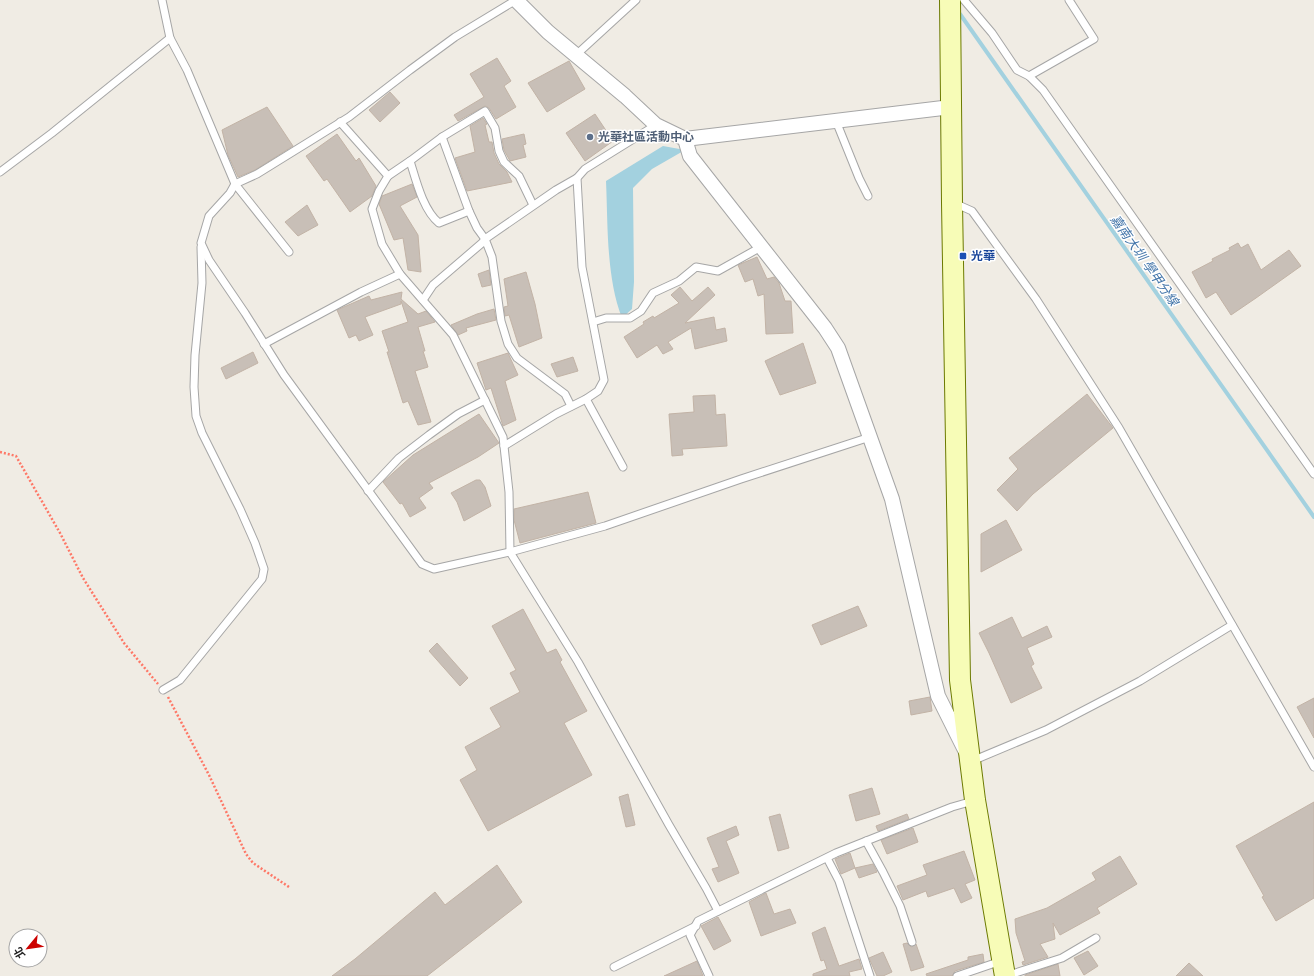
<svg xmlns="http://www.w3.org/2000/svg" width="1314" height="976" viewBox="0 0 1314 976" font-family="'Noto Sans','Noto Sans TC',sans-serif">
<rect width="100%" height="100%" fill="#f0ece4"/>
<path fill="#a3d1df" d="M663,146L685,150L652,169L633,188L634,282L632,309L622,318C606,277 608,224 606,181Z"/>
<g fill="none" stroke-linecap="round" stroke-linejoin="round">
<polyline stroke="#a3d1df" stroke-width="4" points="960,14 1314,517"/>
</g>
<g fill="#c8bfb7" stroke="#c2b3a6">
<polygon points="497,58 511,81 504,86 516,107 496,119 489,108 485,106 458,121 454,115 484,97 470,74"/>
<polygon points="569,61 585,89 547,112 528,83"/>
<polygon points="390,92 400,103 380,122 369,110"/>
<polygon points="267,107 293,146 255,170 238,177 228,155 222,130"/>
<polygon points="595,114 613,141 585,161 566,133"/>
<polygon points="483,118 487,124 485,125 489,142 492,142 494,153 499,164 507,172 512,182 467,191 455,158 475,152 470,126"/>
<polygon points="337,134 356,161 359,158 376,186 372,196 350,212 327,179 324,181 306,156"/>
<polygon points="524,134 526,144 523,145 526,157 510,161 504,150 502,139"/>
<polygon points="412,184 417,197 400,206 418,235 421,272 408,270 403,238 394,240 379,204 382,196"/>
<polygon points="307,205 318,225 298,236 285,222"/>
<polygon points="1238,243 1241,248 1248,244 1261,270 1289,250 1301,266 1256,298 1231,315 1216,292 1206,298 1192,272 1213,261 1212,259 1230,250 1229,248"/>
<polygon points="757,257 767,279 774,277 779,283 785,301 791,301 793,333 766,334 764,294 758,296 753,279 745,282 738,265"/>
<polygon points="489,270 491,285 482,287 478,274"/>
<polygon points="526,272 535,304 542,338 519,347 509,315 505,316 504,307 508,306 504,279"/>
<polygon points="680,287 692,301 708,287 715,295 685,323 714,317 716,330 725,328 727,341 695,349 691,328 668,342 673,349 663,354 657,345 637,358 624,337 644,324 643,322 653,316 654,318 679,303 671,295"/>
<polygon points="402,292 401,299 418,314 426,311 435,322 418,327 425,351 423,351 428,367 415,371 431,422 418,425 408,401 403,403 387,352 389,352 382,331 408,322 401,301 401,304 365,317 373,335 359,341 356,335 349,338 337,310 369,296 371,300"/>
<polygon points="494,309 496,320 466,328 467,331 458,335 451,325 477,314"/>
<polygon points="803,343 816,383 780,395 765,361"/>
<polygon points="253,352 258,363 226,379 221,368"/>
<polygon points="508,353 518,375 505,381 516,420 503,426 491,388 486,390 477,363"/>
<polygon points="573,357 578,371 557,377 551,364"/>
<polygon points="1087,394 1113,428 1033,494 1017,511 997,490 1018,469 1009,458"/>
<polygon points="715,395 716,415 725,414 727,446 682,449 683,455 672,456 669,414 694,412 693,396"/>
<polygon points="479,414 499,443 478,457 429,483 433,488 419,498 426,508 410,517 402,503 400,504 383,482 413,455"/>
<polygon points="476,480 480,480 485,487 491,506 464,521 457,502 451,493"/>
<polygon points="588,492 596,523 520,543 514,520 514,509"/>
<polygon points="1006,520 1022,550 981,572 981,534"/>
<polygon points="858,606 867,626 821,645 812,625"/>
<polygon points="523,609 547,653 556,649 562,660 560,662 587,711 564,723 592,775 488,831 460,780 477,770 465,747 501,727 490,708 520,692 510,673 516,670 492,626"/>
<polygon points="1012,617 1022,638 1047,626 1052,637 1027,648 1034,664 1031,666 1042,688 1011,703 989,653 979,633"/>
<polygon points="437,643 468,678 460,686 429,651"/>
<polygon points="930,697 932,711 911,715 909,701"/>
<polygon points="1314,698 1314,738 1297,707"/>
<polygon points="872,788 880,814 856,821 849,795"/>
<polygon points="628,794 635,825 626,827 619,797"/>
<polygon points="1314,802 1314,898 1276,921 1262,897 1264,896 1236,846"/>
<polygon points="780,814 789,848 778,851 769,817"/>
<polygon points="907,814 909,819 878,831 876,826"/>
<polygon points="736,826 739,835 726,841 739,873 718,882 712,869 719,867 707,838"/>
<polygon points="913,828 918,842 887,854 881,840"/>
<polygon points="964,851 975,880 965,884 972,898 961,903 954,888 928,897 926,891 903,900 897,886 927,875 923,865"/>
<polygon points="850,853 855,868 841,874 835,859"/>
<polygon points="1120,856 1137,884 1097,908 1100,913 1060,935 1053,923 1055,939 1040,944 1048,957 1023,965 1022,962 1025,961 1016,933 1015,919 1047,908 1096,880 1092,873"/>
<polygon points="873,864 877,872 859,878 855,868"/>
<polygon points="497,865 522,902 427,976 332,976 355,959 435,892 445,905"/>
<polygon points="766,893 774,914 790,909 796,923 761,936 749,902"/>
<polygon points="718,917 731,941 714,950 701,926"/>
<polygon points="825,927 839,966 859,959 862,969 849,972 850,976 813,976 813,974 827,969 824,960 821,961 812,933"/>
<polygon points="907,943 911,947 916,944 924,967 911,971 903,944"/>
<polygon points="1088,951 1098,966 1084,975 1074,958"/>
<polygon points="883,952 892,972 883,976 877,976 869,958"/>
<polygon points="983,954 984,962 955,971 952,976 927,976 926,974 968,960 968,957"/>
<polygon points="697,961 703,976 664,976"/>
<polygon points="1189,963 1203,976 1176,976"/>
<polygon points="1058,964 1060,976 1025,976 1025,975"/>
</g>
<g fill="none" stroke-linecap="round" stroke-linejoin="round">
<defs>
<g id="lane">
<polyline points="162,0 170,38 187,70 235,184 289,252"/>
<polyline points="516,0 455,37 410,70 349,117 257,174 235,184 230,193 209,216 201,243 209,260 245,313 284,375 422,564 434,569 510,552 605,526 741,479 870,437"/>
<polyline points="964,0 992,33 1017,70 1029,76 1043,90 1314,474"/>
<polyline points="576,55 636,0"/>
<polyline points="1029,76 1094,39 1069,0"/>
<polyline points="836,121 859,178 868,196"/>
<polyline points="340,122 388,176 379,191 372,209 382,244 400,274 453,335 503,437 509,492 510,552 578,662 669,825 706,888 718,911"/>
<polyline points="442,137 469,211 477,228 485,239 492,257 501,321 508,344 517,358 565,394 571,406"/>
<polyline points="410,161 442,137 485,111 495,128 499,151 504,162 519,176 533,205"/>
<polyline points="0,172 52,133 170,38"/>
<path d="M388,176L410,161C416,180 423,210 439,223L469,211"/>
<polyline points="954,203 972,211 1036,299 1119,428 1314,767"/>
<polyline points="423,300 433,285 482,243 485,239 556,190 577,178"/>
<polyline points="593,322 606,318 630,318 641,311 653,293 679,281 696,267 718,271 761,247"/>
<polyline points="264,344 361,292 400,274"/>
<polyline points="586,399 623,467"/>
<polyline points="504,446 556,414 586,399 598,391 604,380 582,267 577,178 585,169 656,125"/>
<polyline points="368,491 399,458 429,435 458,414 485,400"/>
<polyline points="163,690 180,680 262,579 264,569 255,543 240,509 202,433 196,416 194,387 195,355 202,283 201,247"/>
<polyline points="972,761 1046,730 1140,681 1232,625"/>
<polyline points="866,841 883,872 900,906 912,942"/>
<polyline points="827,858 839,881 870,976"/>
<polyline points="614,967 696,926"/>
<polyline points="709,976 690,935 698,921 836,853 952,807 973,801"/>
<polyline points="957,976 1001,961"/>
<polyline points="1006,976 1062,958 1096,938"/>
</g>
<g id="street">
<polyline points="516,0 548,32 625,96 656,125 685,139 690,156 825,328 838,348 892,499 938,696 965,750"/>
<polyline points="685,139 951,107"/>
</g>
<polyline id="secondary" points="950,0 952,203 960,680 975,800 1005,976"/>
</defs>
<use href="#lane" stroke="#a6a6a6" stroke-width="9"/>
<use href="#street" stroke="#a6a6a6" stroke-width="16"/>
<use href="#secondary" stroke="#6c7a01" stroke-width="22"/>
<g stroke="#fe7867" stroke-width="2.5" stroke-dasharray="2 2" stroke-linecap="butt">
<polyline points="0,452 16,456 60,533 83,578 124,643 158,684"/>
<polyline points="168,697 209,775 246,854 253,863 289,887"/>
</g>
<use href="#lane" stroke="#fff" stroke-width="7"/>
<use href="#street" stroke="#fff" stroke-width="14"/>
<use href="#secondary" stroke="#f7fcb7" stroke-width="20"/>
</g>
<circle fill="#5c6f8a" stroke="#fff" stroke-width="1.5" cx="590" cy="137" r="4"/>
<rect fill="#1a4fb4" stroke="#fff" stroke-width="1.5" x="959" y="252" width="8" height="8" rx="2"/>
<g text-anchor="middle" stroke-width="3" stroke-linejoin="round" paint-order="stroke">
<g font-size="12" font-weight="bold" fill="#4e5e75" stroke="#fff" text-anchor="start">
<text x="598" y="141">光華社區活動中心</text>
</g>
<g font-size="12" font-weight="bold" fill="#164399" stroke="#fff" text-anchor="start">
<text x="971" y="260">光華</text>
</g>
<g font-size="13" font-style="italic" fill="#4476aa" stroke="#fff">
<text transform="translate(1145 260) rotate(55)" y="5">嘉南大圳 學甲分線</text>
</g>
</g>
<g transform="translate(28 948) rotate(241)"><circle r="19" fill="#ffffff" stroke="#a5a5a5"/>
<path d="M0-3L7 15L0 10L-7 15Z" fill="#cd0200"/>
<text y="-6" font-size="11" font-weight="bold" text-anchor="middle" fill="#1f1f1f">北</text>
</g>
</svg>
